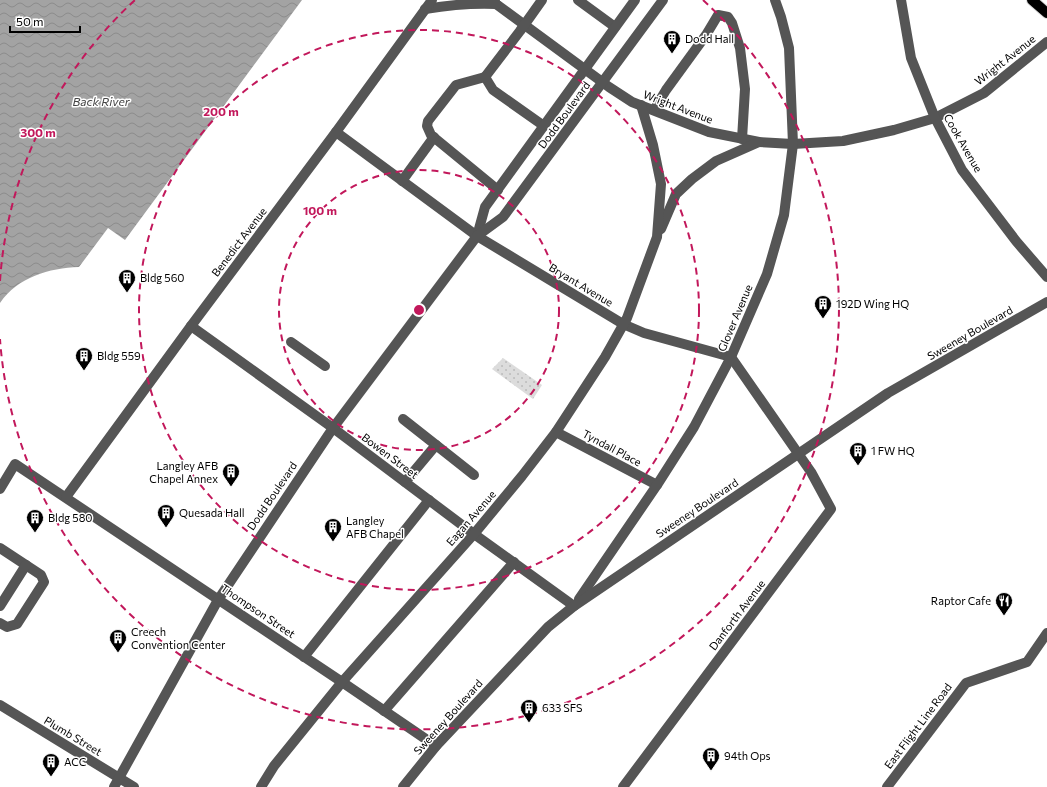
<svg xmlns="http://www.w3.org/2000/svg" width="1047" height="787" viewBox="0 0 1047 787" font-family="Commissioner,sans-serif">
<defs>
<pattern id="park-dots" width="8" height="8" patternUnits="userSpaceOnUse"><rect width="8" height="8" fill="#dcdcdc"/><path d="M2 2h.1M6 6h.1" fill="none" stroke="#bbb" stroke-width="1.8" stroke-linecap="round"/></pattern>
<pattern id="water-waves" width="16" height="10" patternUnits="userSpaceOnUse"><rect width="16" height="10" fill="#a3a3a3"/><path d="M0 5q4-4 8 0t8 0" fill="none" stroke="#8b8b8b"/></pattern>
</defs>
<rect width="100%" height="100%" fill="#fff"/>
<polygon fill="url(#park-dots)" points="503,358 542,385 533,399 492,369"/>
<path fill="url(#water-waves)" d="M0,0H302L125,240L108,228L79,267C49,268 18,277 0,303Z"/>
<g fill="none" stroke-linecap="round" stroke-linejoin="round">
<defs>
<polyline id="major" points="1032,0 1047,13"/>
</defs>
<use href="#major" stroke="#dbdbdb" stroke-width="12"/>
<g stroke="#555" stroke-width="10">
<polyline points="494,0 496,4 609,87 632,102 709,132 759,142 793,144 843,141 894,130 935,118 984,93 1047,42"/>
<polyline points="542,0 520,31 485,77 493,90 544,126"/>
<polyline points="578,0 615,27"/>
<polyline points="901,0 911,58 935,118 962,170 1016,241 1047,277"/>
<path d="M425,9C449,5 472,3 496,4"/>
<polyline points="485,77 456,85 428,121 427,126 431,135 498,190"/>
<polyline points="654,110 666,90 706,35 718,15 728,17 732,23 740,48 745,89 742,139"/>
<polyline points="336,132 477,236 623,324 644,333 731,357 811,472 831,509 623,787"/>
<polyline points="402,181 434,137"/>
<polyline points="661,229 676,194 692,179 716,161 759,142"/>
<polyline points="477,236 485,207 635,0"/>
<polyline points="191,326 333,428 474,534 574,606"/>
<polyline points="291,342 325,366"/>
<polyline points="403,419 436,445 405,482"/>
<polyline points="556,432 657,485"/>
<polyline points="436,445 474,475"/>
<polyline points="0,489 15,464 342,682 436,746"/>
<polyline points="66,497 191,326 336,132 432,0"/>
<polyline points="0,548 41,575 44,582 17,624 7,627 0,623"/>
<polyline points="579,599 657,485 694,427 731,357 767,274 784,215 793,144 789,48 781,17 775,0"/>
<polyline points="0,606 26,565"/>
<polyline points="304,657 429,500"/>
<polyline points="0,705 134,787"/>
<polyline points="384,711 514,562"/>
<polyline points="114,787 218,600 333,428 477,236 503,217 663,0"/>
<polyline points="261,787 274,766 342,682 474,534 522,476 556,432 605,357 627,318 657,237 661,184 653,145 641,105"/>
<polyline points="403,787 436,746 548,627 574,606 888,393 1047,302"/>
<polyline points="887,787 966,683 1027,662 1047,633"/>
</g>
<use href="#major" stroke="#000" stroke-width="10"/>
</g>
<g fill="none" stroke="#c2185b" stroke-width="2" stroke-dasharray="7 5">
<circle cx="419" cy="310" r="140"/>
<circle cx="419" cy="310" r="280"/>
<path d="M0 281A420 420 0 0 1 135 0M703 0A420 420 0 1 1 0 339"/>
</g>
<defs>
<symbol id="building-pin" viewBox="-11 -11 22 30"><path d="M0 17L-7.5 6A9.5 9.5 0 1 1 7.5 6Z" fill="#000" stroke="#fff"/><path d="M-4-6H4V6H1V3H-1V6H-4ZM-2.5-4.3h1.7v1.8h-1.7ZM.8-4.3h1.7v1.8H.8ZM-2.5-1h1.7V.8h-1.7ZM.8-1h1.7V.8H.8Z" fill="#fff"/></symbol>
<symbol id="restaurant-pin" viewBox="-11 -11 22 30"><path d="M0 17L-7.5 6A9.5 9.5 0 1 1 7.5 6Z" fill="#000" stroke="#fff"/><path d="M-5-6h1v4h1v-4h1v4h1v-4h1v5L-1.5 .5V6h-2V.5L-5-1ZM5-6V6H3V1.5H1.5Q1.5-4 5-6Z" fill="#fff"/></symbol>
</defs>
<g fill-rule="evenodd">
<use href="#building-pin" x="662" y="29" width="20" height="27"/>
<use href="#building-pin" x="117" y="268" width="20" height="27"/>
<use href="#building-pin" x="813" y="294" width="20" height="27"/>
<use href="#building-pin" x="74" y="346" width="20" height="27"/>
<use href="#building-pin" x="848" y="441" width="20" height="27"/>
<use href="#building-pin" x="221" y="462" width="20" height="27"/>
<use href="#building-pin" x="156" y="503" width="20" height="27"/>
<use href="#building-pin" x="25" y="508" width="20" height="27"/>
<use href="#building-pin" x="323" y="517" width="20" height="27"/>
<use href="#restaurant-pin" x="994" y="591" width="20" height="27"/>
<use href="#building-pin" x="108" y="628" width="20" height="27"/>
<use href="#building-pin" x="519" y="698" width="20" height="27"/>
<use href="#building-pin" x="701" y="746" width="20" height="27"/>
<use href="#building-pin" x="41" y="752" width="20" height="27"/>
</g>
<g text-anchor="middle" stroke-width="3" stroke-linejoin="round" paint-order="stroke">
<g font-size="11" fill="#000" stroke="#fff" text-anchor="start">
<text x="685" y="43">Dodd Hall</text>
<text x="140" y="282">Bldg 560</text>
<text x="836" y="308">192D Wing HQ</text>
<text x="97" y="360">Bldg 559</text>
<text x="871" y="455">1 FW HQ</text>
<text x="218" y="470" text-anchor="end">Langley AFB<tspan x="218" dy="13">Chapel Annex</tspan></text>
<text x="179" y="517">Quesada Hall</text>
<text x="48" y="522">Bldg 580</text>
<text x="346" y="525">Langley<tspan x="346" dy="13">AFB Chapel</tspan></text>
<text x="991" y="605" text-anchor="end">Raptor Cafe</text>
<text x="131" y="636">Creech<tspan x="131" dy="13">Convention Center</tspan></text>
<text x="542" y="712">633 SFS</text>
<text x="724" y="760">94th Ops</text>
<text x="64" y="766">ACC</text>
</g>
<g font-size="11" fill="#000" stroke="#fff">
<text transform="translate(1005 60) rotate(-38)" y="4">Wright Avenue</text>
<text transform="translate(678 107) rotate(21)" y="4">Wright Avenue</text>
<text transform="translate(564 115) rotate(-54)" y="4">Dodd Boulevard</text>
<text transform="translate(963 143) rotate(60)" y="4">Cook Avenue</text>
<text transform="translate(239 242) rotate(-53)" y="4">Benedict Avenue</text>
<text transform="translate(581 285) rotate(31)" y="4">Bryant Avenue</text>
<text transform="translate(735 318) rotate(-67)" y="4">Glover Avenue</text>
<text transform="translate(970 333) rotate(-30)" y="4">Sweeney Boulevard</text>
<text transform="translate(612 448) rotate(28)" y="4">Tyndall Place</text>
<text transform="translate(390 456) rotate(37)" y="4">Bowen Street</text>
<text transform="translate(272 496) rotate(-56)" y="4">Dodd Boulevard</text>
<text transform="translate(697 508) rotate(-34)" y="4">Sweeney Boulevard</text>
<text transform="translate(471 518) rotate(-49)" y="4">Eagan Avenue</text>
<text transform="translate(258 611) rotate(34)" y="4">Thompson Street</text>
<text transform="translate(737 615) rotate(-53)" y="4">Danforth Avenue</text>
<text transform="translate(448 717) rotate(-48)" y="4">Sweeney Boulevard</text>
<text transform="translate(918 726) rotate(-53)" y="4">East Flight Line Road</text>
<text transform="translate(73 736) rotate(31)" y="4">Plumb Street</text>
</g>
<g font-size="12" font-style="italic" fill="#444" stroke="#fff">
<text x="101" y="106">Back River</text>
</g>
</g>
<circle cx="419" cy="310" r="6" fill="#c2185b" stroke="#fff" stroke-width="2"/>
<g font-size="12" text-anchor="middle" font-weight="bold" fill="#c2185b" stroke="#fff" stroke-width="3" stroke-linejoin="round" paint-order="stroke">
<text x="221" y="116">200 m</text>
<text x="38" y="137">300 m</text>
<text x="320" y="215">100 m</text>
</g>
<path d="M10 26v6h70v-6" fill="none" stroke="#000000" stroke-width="2"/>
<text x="16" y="26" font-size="12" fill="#000000" stroke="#ffffff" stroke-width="3" paint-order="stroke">50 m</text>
</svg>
